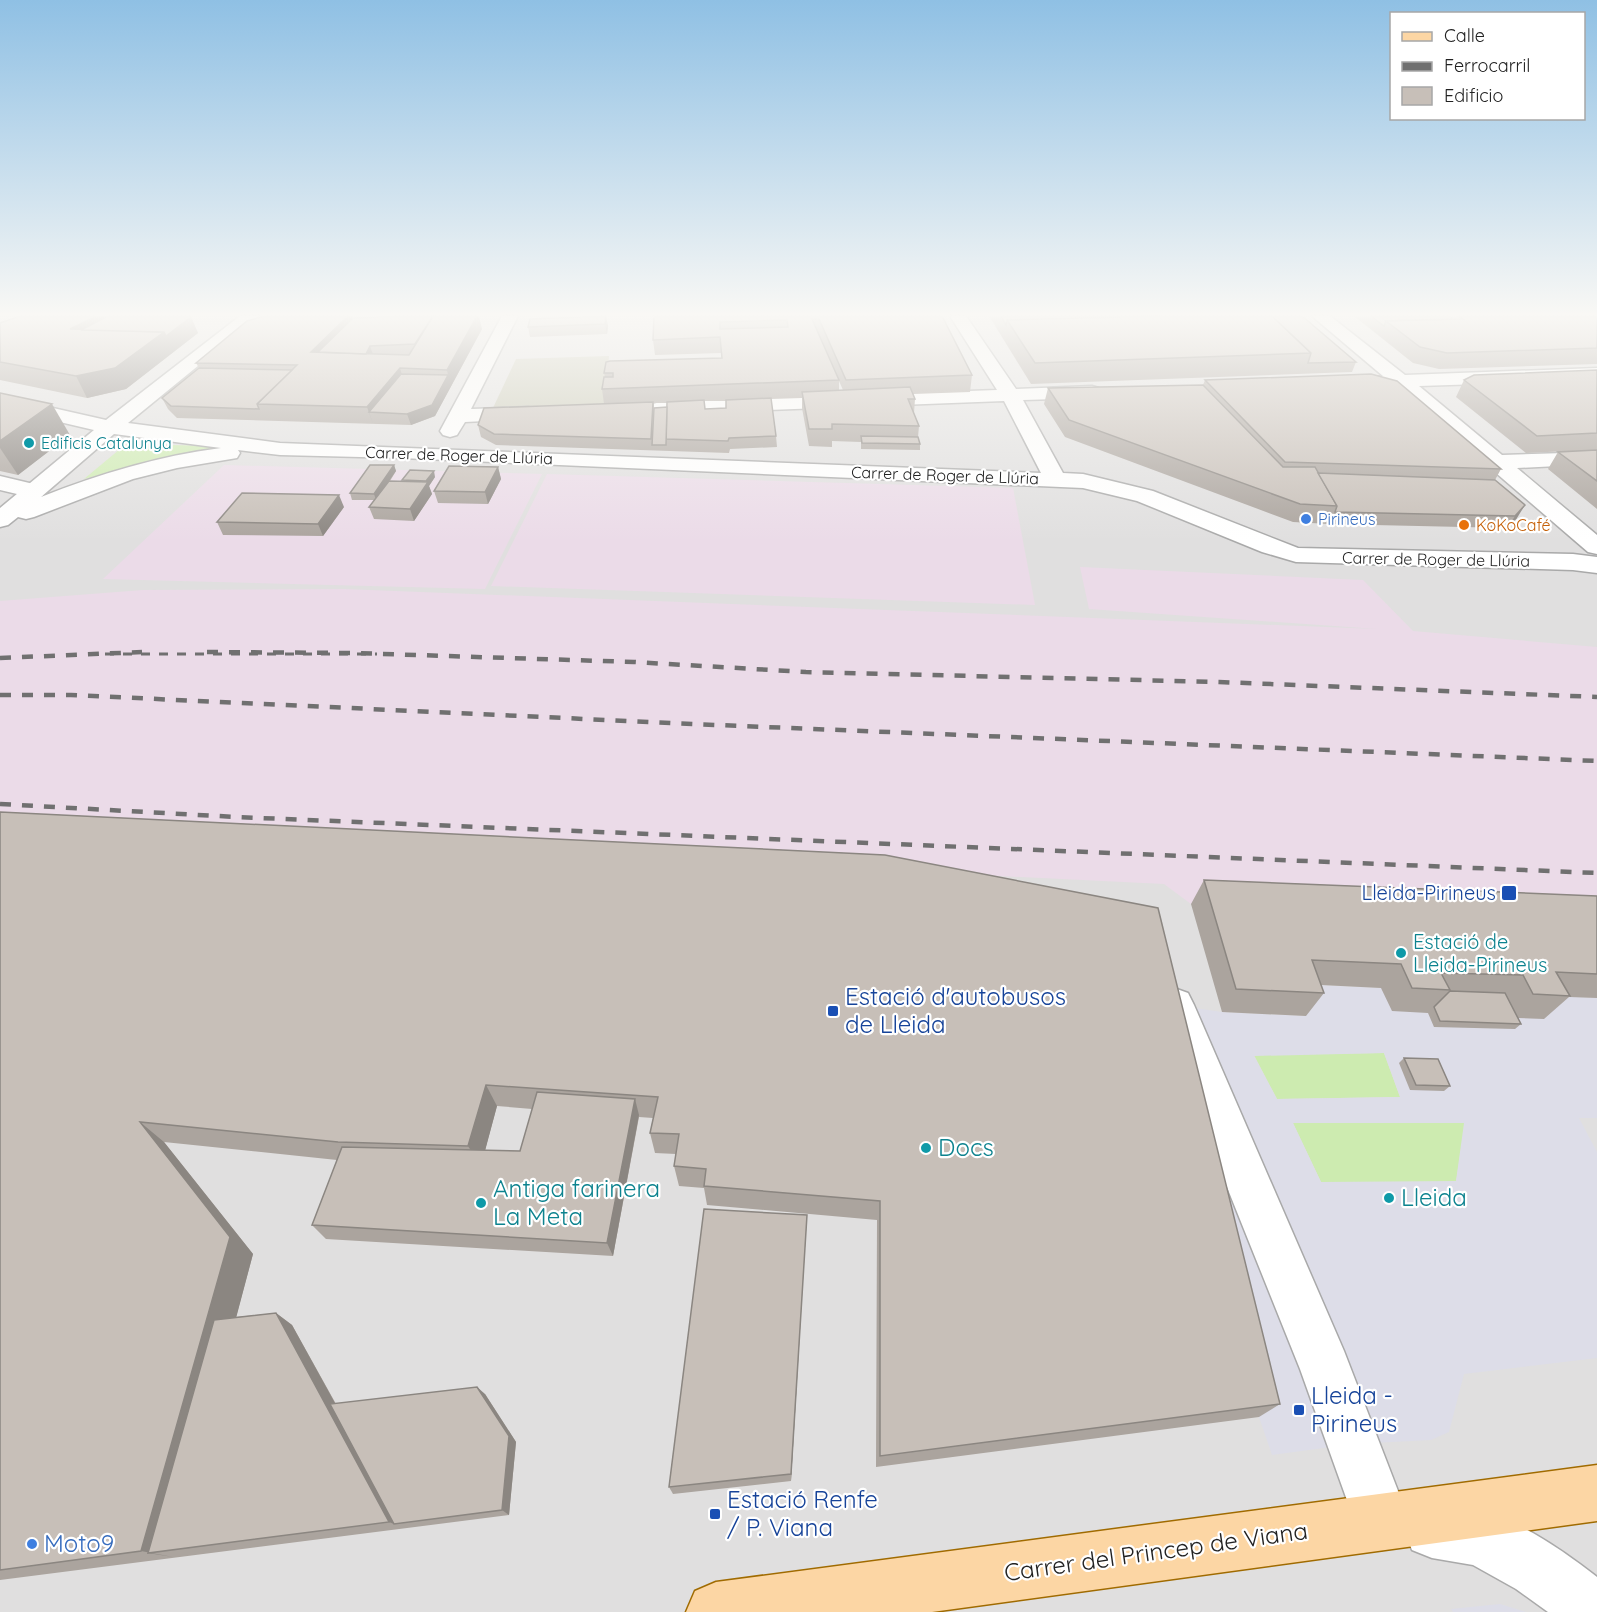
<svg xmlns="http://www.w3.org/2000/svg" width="1597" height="1612" viewBox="0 0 1597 1612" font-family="Quicksand,sans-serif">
<rect width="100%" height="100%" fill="#f2efe9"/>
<rect fill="#e0dfdf" x="0" y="316" width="1597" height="1296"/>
<g fill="#ebdbe8">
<polygon points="224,465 542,474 485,589 103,579"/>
<polygon points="547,474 1013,488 1035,605 491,586"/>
<polygon points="1080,567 1363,580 1413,631 1597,647 1597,921 1191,904 1164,884 856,869 0,835 0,601 143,590 344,589 1377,629 1089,609"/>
</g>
<polygon fill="#c7c7b4" points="609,356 605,405 492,410 516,359"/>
<g fill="#cdebb0">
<polygon points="126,444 215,446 212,451 144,463 84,479"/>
<polygon points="1384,1053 1400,1097 1277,1099 1254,1055"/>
<polygon points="1293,1123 1465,1123 1456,1182 1321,1182"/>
</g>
<g fill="#dddde8" fill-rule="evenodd">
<path d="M1295,984L1597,998V1118H1579L1597,1152V1358L1464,1374L1449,1432L1431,1440L1353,1444L1272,1455L1259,1417L1174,1005L1222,1012L1306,1016ZM1384,1053L1400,1097L1277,1099L1254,1056ZM1293,1123H1464L1456,1181L1321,1182Z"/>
<polygon points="1500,1604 1526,1612 1453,1612 1451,1609"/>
</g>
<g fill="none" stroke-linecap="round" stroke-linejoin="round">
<defs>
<g id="pedestrian">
<polygon points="0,476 42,486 45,491 42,496 34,498 0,490"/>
<polygon points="1174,988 1188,993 1194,1005 1344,1351 1410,1522 1402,1542 1382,1550 1362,1542 1300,1369 1154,1005 1160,993"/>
</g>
<g id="minor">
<path d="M240,316H259L128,423L280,443L1041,473L1004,401L660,414L653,412L650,408L653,404L660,402L997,390L950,316H966L1016,389L1092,386L1099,388L1102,392L1099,396L1092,398L1023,400L1063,473L1083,474L1153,491L1298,548L1573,554L1597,557V573L1573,570L1296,562L1262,552L1137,501L1083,488L401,458L280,455L238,450L240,453L237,458L177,468L133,479L34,517L26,519L18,517L8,525L0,527V508L94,430L0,408V396L106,420ZM114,434L221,448C158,456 99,474 41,497Z"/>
<polygon points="502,316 518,316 471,409 528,407 535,409 538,413 535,417 528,419 465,422 457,435 450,437 443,435 440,431"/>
<polygon points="1312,316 1330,316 1405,375 1597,368 1597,380 1419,386 1502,455 1597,452 1597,464 1517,468 1597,535 1597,554 1588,552 1396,387 1346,387 1343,383 1346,379 1383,376"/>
<path d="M1432,1502C1444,1503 1457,1504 1469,1507C1516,1518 1560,1548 1597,1577V1612H1548L1516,1589L1473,1565L1432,1558L1412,1550L1404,1530L1412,1510Z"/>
</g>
<polygon id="primary" points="1597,1465 1597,1521 932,1612 686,1612 695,1591 716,1582"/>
</defs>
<use href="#pedestrian" stroke="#a9a9a9" stroke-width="3"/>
<use href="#minor" stroke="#a9a9a9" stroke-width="3"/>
<use href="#primary" stroke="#a06b00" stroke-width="3"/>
<use href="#pedestrian" fill="#fff" fill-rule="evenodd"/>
<use href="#minor" fill="#fff" fill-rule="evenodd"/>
<use href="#primary" fill="#fcd6a4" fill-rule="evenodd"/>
<polyline stroke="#707070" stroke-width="3" stroke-dasharray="9 9" stroke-linecap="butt" points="105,654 377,654"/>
<g stroke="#707070" stroke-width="4.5" stroke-dasharray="11 11" stroke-linecap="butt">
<polyline points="207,652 353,653 634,662 806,672 1219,682 1597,697"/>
<polyline points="0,658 142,652"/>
<polyline points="0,695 71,695 692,724 1597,761"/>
<polyline points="0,804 236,817 1597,873"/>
</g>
</g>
<g fill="#aba49e" fill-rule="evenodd">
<polygon points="265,316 352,316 353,318 482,329 435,416 411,425 177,418 168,409 162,398 199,368 196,363"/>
<polygon points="606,316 608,326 607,334 530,337 528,327"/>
<path d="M654,316H942L972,375L970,392L913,394L915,399L914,413L919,426L918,437L920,444V450L861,449V442L832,441V447L809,446L802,408V398L771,399L776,436L777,447L730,449L729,453L496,445L481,437L478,425L604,404L602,389L605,377L604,373L722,358L721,353L655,355L653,340ZM839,381L843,390H839ZM704,401H726V408L705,409ZM654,403H667V407L654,408Z"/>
<polygon points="989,316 1302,316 1356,362 1352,372 1031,384"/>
<polygon points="1354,316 1597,316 1597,364 1439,369 1413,363"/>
<polygon points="191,317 198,333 126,389 87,398 0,380 0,323"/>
<polygon points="1597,370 1597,509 1548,469 1558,452 1568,451 1526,453 1456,397 1464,380"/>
<polygon points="1205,380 1501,469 1495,480 1517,518 1508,528 1329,524 1293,522 1065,437 1044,404 1048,388 1203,385"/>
<polygon points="0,393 70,435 18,475 0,471"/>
<polygon points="394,465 396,471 390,481 403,481 435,477 429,486 432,494 414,521 374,519 369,507 374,500 352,500 350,493"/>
<polygon points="498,467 501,479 488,504 438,503 434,491"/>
<polygon points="344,507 323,536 223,535 217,522"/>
<path d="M0,812L885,855L1280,1404L1259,1417L876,1467L877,1220L707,1205L704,1188L679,1186L674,1166L676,1154L655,1153L650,1133L653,1118L639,1117L613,1256L326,1239L312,1225L337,1160L164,1142L253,1254L236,1317L276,1313L292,1325L336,1404L485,1394L516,1442L509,1515L0,1580ZM497,1106L532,1109L520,1151L485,1150Z"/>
<polygon points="1204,880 1597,896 1597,998 1569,997 1544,1019 1518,1018 1521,1024 1515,1029 1434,1027 1428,1013 1392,1011 1381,988 1321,985 1324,993 1306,1016 1222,1012 1191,904"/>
<polygon points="1404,1058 1450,1086 1444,1091 1410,1090 1399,1063"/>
<polygon points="807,1215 791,1481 673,1494 669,1487"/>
</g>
<g fill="#8b8681">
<polygon points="97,316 139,316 73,334 70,329"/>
<polygon points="348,316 352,316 356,328 327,357 311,352"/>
<polygon points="477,316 479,316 482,329 435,416 411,425 407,414 448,375 447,370"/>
<polygon points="606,316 608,326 607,334 605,324"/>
<polygon points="191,317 198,333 126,389 87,398 76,376"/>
<polygon points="370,346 374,357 363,358"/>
<polygon points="400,368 405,385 369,412 373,424 367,407"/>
<polygon points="52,404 70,435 18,475 0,448 0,441"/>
<polygon points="394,465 396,471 376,500 374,494"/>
<polygon points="498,467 501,479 488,504 485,492"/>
<polygon points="434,471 435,477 429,486 432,494 414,521 410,509 427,484 426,481"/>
<polygon points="339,495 344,507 323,536 318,524"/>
<polygon points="1525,505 1517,518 1508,528 1515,516"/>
<polygon points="486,1085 497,1106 481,1166 468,1146"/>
<polygon points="635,1099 639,1115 613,1256 607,1243"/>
<polygon points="140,1122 164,1142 253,1254 175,1549 148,1553 173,1557 141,1551"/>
<polygon points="807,1215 806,1229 791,1481 791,1474"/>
<polygon points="276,1313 292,1325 401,1523 394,1524 389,1522"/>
<polygon points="477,1387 485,1394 516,1442 509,1515 502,1510"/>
</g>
<g fill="#c7bfb8" stroke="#8b8681" stroke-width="1.5" fill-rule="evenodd">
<polygon points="20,316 97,316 70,329 164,332 115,368 76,376 0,362 0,323"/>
<polygon points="108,316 190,316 191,317 166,336 164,332 81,330"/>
<polygon points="265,316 348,316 311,352 409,355 433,316 477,316 447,370 400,368 367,407 257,404 297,365 196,363 247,321"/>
<polygon points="402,316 433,316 415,344 370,346 366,354 318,352 353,318"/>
<polygon points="606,316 605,324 528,327 530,319"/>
<path d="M654,316H942L972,375L846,380L819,319H812L839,380L602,389L604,377H613V373H604L606,362L610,361L722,358L720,337L653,340ZM787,320L788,327L720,329V322Z"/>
<polygon points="1001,316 1160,316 1007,320 1006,325"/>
<polygon points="1160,316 1272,316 1311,353 1035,363 1007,320"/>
<polygon points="1272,316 1302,316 1356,362 1308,363 1311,353"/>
<polygon points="1371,316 1449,316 1453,319 1386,321 1384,326"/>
<polygon points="1458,316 1597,316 1597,348 1447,353 1420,347 1386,321 1463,319"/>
<polygon points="199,368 292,370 257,404 259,409 171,406 162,398"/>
<polygon points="1597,370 1597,433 1537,436 1464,380 1474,375"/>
<polygon points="401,374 448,375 432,405 407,414 369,412"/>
<polygon points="1371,374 1397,381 1501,469 1285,462 1205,380"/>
<polygon points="1203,385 1283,467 1315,467 1337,506 1300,504 1069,420 1048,388"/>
<polygon points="910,387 915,399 908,399 919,426 832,424 832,429 809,429 802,392"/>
<polygon points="0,393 52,404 0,441"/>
<polygon points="771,398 776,436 729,438 728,441 666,439 667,402 704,400 705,409 726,408 726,400"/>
<polygon points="653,402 651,439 494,434 478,425 484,408"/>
<polygon points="667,407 666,445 652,445 654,408"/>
<polygon points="861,436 918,437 920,444 862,443"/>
<polygon points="1597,450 1597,481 1558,452"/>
<polygon points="370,465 394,465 374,494 350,493"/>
<polygon points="449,466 498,467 485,492 434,491"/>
<polygon points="410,470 434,471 426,481 402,480"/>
<polygon points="1318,473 1495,480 1525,505 1515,516 1335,512 1337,506"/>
<polygon points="389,481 428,482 410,509 369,507"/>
<polygon points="242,493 339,495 318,524 217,522"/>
<polygon points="0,812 885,855 1158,908 1280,1404 880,1456 880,1201 704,1186 706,1169 674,1166 679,1134 650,1133 658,1097 486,1085 468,1146 338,1142 140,1122 230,1237 141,1551 0,1570"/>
<polygon points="1204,880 1597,896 1597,974 1556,972 1570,996 1533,994 1523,975 1441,973 1450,990 1412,988 1401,964 1312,960 1324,993 1236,989"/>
<polygon points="1450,991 1505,993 1521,1024 1440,1021 1434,1007"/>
<polygon points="1404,1058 1438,1059 1450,1086 1416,1085"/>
<polygon points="537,1092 635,1099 607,1243 312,1225 342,1147 520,1151"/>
<polygon points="704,1209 807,1215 791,1474 669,1487"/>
<polygon points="276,1313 389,1522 148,1553 214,1320"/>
<polygon points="477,1387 509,1436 502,1510 394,1524 330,1404"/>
</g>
<linearGradient id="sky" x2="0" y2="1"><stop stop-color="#8fc0e4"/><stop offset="0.58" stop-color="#f9f8f5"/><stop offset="1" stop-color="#f9f8f5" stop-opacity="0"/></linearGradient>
<rect width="1597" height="542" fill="url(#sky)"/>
<g fill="#0f9aa8" stroke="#fff" stroke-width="2">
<circle cx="29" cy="443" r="6"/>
<circle cx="1401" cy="953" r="6"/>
<circle cx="926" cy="1148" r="6"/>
<circle cx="1389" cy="1198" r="6"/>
<circle cx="481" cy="1203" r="6"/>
</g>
<g fill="#3f7fe0" stroke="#fff" stroke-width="2">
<circle cx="1306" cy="519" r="6"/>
<circle cx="32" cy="1544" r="6"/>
</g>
<circle fill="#e8710a" stroke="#fff" stroke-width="2" cx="1464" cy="525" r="6"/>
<g fill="#1a4fb4" stroke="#fff" stroke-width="2">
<rect x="1501" y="885" width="16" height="16" rx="3"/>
<rect x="827" y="1005" width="12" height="12" rx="3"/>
<rect x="1293" y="1404" width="12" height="12" rx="3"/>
<rect x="709" y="1508" width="12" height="12" rx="3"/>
</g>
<g text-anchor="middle" stroke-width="4.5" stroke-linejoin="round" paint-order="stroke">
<g font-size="16" fill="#0d838f" stroke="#fff" text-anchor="start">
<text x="41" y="449">Edificis Catalunya</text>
</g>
<g font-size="16" fill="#222" stroke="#fff">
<text transform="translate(459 455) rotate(2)" y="6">Carrer de Roger de Llúria</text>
<text transform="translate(945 475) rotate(2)" y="6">Carrer de Roger de Llúria</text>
<text transform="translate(1436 559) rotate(1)" y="6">Carrer de Roger de Llúria</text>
</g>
<g font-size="16" fill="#366cbe" stroke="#fff" text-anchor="start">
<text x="1318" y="525">Pirineus</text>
</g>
<g font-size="16" fill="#c56008" stroke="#fff" text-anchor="start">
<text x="1476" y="531">KoKoCafé</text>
</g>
<g font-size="20" fill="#164399" stroke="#fff" text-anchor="end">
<text x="1496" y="900">Lleida-Pirineus</text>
</g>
<g font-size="20" fill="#0d838f" stroke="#fff" text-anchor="start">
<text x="1413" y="949">Estació de<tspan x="1413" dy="23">Lleida-Pirineus</tspan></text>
</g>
<g font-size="24" fill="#164399" stroke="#fff" text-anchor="start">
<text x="845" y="1005">Estació d'autobusos<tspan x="845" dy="28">de Lleida</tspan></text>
<text x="1311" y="1404">Lleida -<tspan x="1311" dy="28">Pirineus</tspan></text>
<text x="727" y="1508">Estació Renfe<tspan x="727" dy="28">/ P. Viana</tspan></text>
</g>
<g font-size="24" fill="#0d838f" stroke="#fff" text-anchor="start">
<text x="938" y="1156">Docs</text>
<text x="493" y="1197">Antiga farinera<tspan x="493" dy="28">La Meta</tspan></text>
<text x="1401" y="1206">Lleida</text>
</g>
<g font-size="24" fill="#366cbe" stroke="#fff" text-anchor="start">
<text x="44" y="1552">Moto9</text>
</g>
<g font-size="24" fill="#222" stroke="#fff">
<text transform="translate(1156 1552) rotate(-8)" y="8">Carrer del Princep de Viana</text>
</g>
</g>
<rect x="1390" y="12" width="195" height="108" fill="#ffffff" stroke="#a7a7a7" stroke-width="1.5"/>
<rect x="1402" y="32" width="30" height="9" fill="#fcd6a4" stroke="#a7a7a7" stroke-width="1.5"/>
<text x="1444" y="42" font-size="18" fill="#222222">Calle</text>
<rect x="1402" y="62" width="30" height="9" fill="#707070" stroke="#a7a7a7" stroke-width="1.5"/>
<text x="1444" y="72" font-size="18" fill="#222222">Ferrocarril</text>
<rect x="1402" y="87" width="30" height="18" fill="#c7bfb8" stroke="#a7a7a7" stroke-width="1.5"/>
<text x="1444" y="102" font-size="18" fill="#222222">Edificio</text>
</svg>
